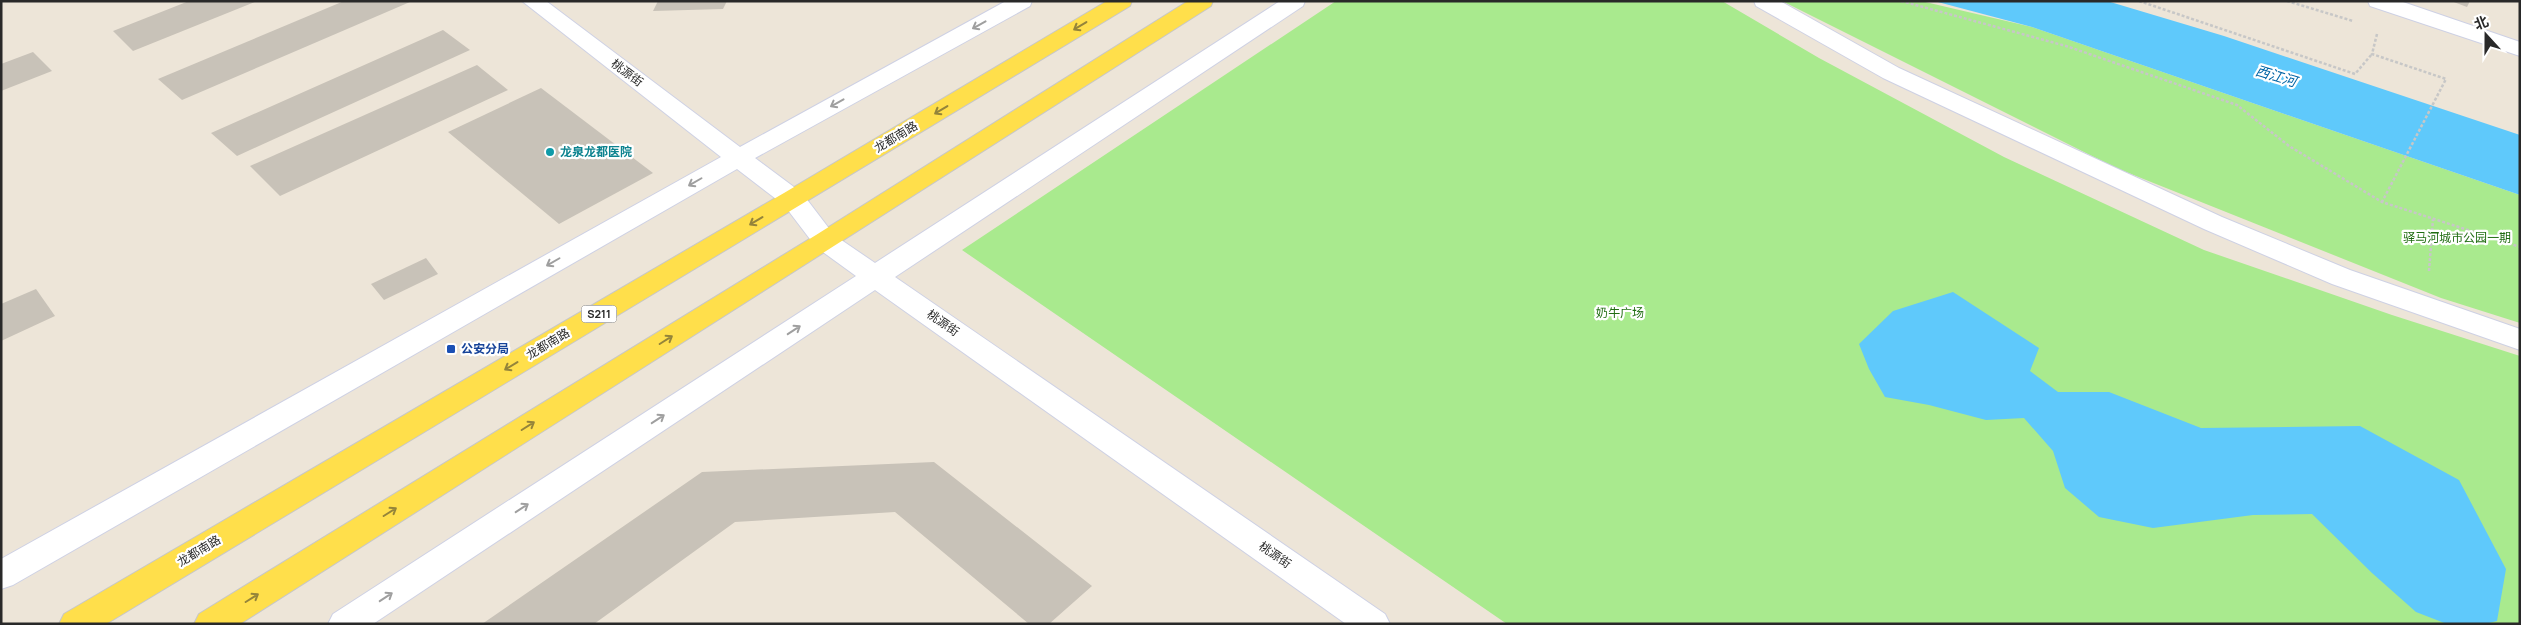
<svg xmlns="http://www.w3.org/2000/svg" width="2521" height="625" viewBox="0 0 2521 625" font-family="Manrope,'Noto Sans SC',sans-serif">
<rect width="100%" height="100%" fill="#ede5d8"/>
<g fill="#a9ea8e">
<polygon points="1336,1 1722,1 1819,58 2004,157 2204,250 2392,315 2520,356 2520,624 1507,624 962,250"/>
<polygon points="1782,1 1921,1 2032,27 2520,195 2520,323 2441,298 2116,168"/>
</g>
<g fill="#5fc9fb">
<polygon points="1934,1 2107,1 2224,36 2520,135 2520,195 2032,27"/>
<polygon points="1953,292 2039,348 2030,371 2058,392 2109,392 2201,428 2360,426 2459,480 2506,569 2497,621 2485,624 2447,624 2416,612 2372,573 2312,514 2253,515 2153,528 2099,517 2065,488 2053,451 2024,418 1986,420 1929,405 1885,397 1869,369 1859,344 1893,311"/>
</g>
<g fill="#c8c2b8">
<polygon points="189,1 257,1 133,51 113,31"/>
<polygon points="344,1 410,2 182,100 158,79"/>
<polygon points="658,1 727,1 723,9 653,11"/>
<polygon points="2451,1 2470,1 2467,7"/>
<polygon points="443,30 470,50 237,156 211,133"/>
<polygon points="33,52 52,71 1,91 1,64"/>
<polygon points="477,65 508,90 280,196 250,166"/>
<polygon points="541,88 653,173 559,224 448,132"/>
<polygon points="426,258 438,274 384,300 371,284"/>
<polygon points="36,289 55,316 1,341 1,304"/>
<polygon points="934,462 1092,586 1049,624 1029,624 895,512 735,522 594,624 482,624 702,472"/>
</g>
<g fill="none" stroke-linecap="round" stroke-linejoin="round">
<defs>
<g id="street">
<polygon points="1754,1 1780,1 1899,68 2222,217 2350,270 2520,329 2520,350 2332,284 2204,229 1883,78 1756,6"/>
<polygon points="2368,1 2400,1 2520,42 2520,56 2370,6"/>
</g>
<polygon id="secondary" points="522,1 546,1 740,147 1006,1 1032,1 1030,6 755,158 802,193 834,235 875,263 1280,1 1305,1 1303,6 895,277 1385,614 1390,624 1346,624 875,290 373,624 328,624 333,614 856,276 816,247 784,205 737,169 13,585 1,589 1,559 721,157"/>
<g id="primary">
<polygon points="1107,1 1132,1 1130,6 106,624 59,624 64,614 784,193"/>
<polygon points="1188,1 1213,1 1211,6 240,624 194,624 199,614 816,235"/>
</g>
</defs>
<use href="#street" stroke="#ced1e4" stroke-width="2"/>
<use href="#secondary" stroke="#ced1e4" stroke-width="2"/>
<use href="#primary" stroke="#c7c7c7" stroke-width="2"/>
<g stroke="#c7c7c7" stroke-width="2.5" stroke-dasharray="3 2" stroke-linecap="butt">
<polyline points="1901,1 2066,46 2237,105 2289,146 2382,202 2520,247"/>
<polyline points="2139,1 2355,74 2372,54"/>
<polyline points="2287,1 2353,21"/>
<polyline points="2377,34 2372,54 2446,79 2382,202"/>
<polyline points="2429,271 2433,219"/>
</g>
<use href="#street" fill="#fff" fill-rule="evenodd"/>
<use href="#secondary" fill="#fff" fill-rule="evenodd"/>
<use href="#primary" fill="#ffdf4b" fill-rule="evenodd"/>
</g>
<defs><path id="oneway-shaft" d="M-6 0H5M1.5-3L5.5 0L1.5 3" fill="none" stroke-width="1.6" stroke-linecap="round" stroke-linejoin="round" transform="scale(1.25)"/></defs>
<g stroke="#9f9f9f">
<use href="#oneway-shaft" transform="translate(979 25) rotate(151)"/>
<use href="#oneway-shaft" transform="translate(837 103) rotate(151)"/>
<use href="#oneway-shaft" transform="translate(695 182) rotate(150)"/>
<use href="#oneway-shaft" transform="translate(553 262) rotate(150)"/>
<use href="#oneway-shaft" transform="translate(794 330) rotate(-33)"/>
<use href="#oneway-shaft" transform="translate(658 419) rotate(-33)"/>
<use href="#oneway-shaft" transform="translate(522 508) rotate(-33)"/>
<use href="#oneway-shaft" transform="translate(386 597) rotate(-33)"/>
</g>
<g stroke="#94843a">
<use href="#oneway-shaft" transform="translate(1080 26) rotate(149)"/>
<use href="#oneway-shaft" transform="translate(941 110) rotate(149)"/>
<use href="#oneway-shaft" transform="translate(756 221) rotate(149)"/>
<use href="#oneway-shaft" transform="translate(666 340) rotate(-32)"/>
<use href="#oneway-shaft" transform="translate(511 366) rotate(149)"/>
<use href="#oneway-shaft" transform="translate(528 426) rotate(-32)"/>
<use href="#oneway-shaft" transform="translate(390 512) rotate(-32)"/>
<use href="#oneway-shaft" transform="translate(252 598) rotate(-32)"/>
</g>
<circle fill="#0f9aa8" stroke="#fff" stroke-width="2" cx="550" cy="152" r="5"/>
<rect fill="#1a4fb4" stroke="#fff" stroke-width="2" x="446" y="344" width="10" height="10" rx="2.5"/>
<g text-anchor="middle" stroke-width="4.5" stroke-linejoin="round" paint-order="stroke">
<rect fill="#fff" stroke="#696969" stroke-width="1" x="581.5" y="305.5" width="35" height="17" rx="4"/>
<g font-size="11" font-weight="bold" fill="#292929">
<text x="599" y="318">S211</text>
</g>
<g font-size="12" fill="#292929" stroke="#fff">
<text transform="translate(627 73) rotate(37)" y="4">桃源街</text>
<text transform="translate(896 137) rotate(-31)" y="4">龙都南路</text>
<text transform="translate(943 323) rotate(35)" y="4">桃源街</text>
<text transform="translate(548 344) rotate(-31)" y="4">龙都南路</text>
<text transform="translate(199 551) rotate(-31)" y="4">龙都南路</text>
<text transform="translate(1275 555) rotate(35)" y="4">桃源街</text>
</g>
<g font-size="12" font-weight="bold" fill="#0d838f" stroke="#fff" text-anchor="start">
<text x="560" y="156">龙泉龙都医院</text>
</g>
<g font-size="12" fill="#206d12" stroke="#fff">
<text x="2457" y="242">驿马河城市公园一期</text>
<text x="1620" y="317">奶牛广场</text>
</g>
<g font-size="12" font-weight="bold" fill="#164399" stroke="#fff" text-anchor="start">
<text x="461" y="353">公安分局</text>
</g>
<g font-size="14" font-style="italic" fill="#0064a5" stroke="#fff">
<text transform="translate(2276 76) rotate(17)" y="5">西江河</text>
</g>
</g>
<rect width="2521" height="625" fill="none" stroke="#292929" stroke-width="5"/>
<g transform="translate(2486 35) rotate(339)" stroke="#ffffff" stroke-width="4" paint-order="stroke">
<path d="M0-4L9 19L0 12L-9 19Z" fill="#292929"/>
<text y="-8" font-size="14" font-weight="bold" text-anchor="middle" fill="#292929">北</text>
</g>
</svg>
